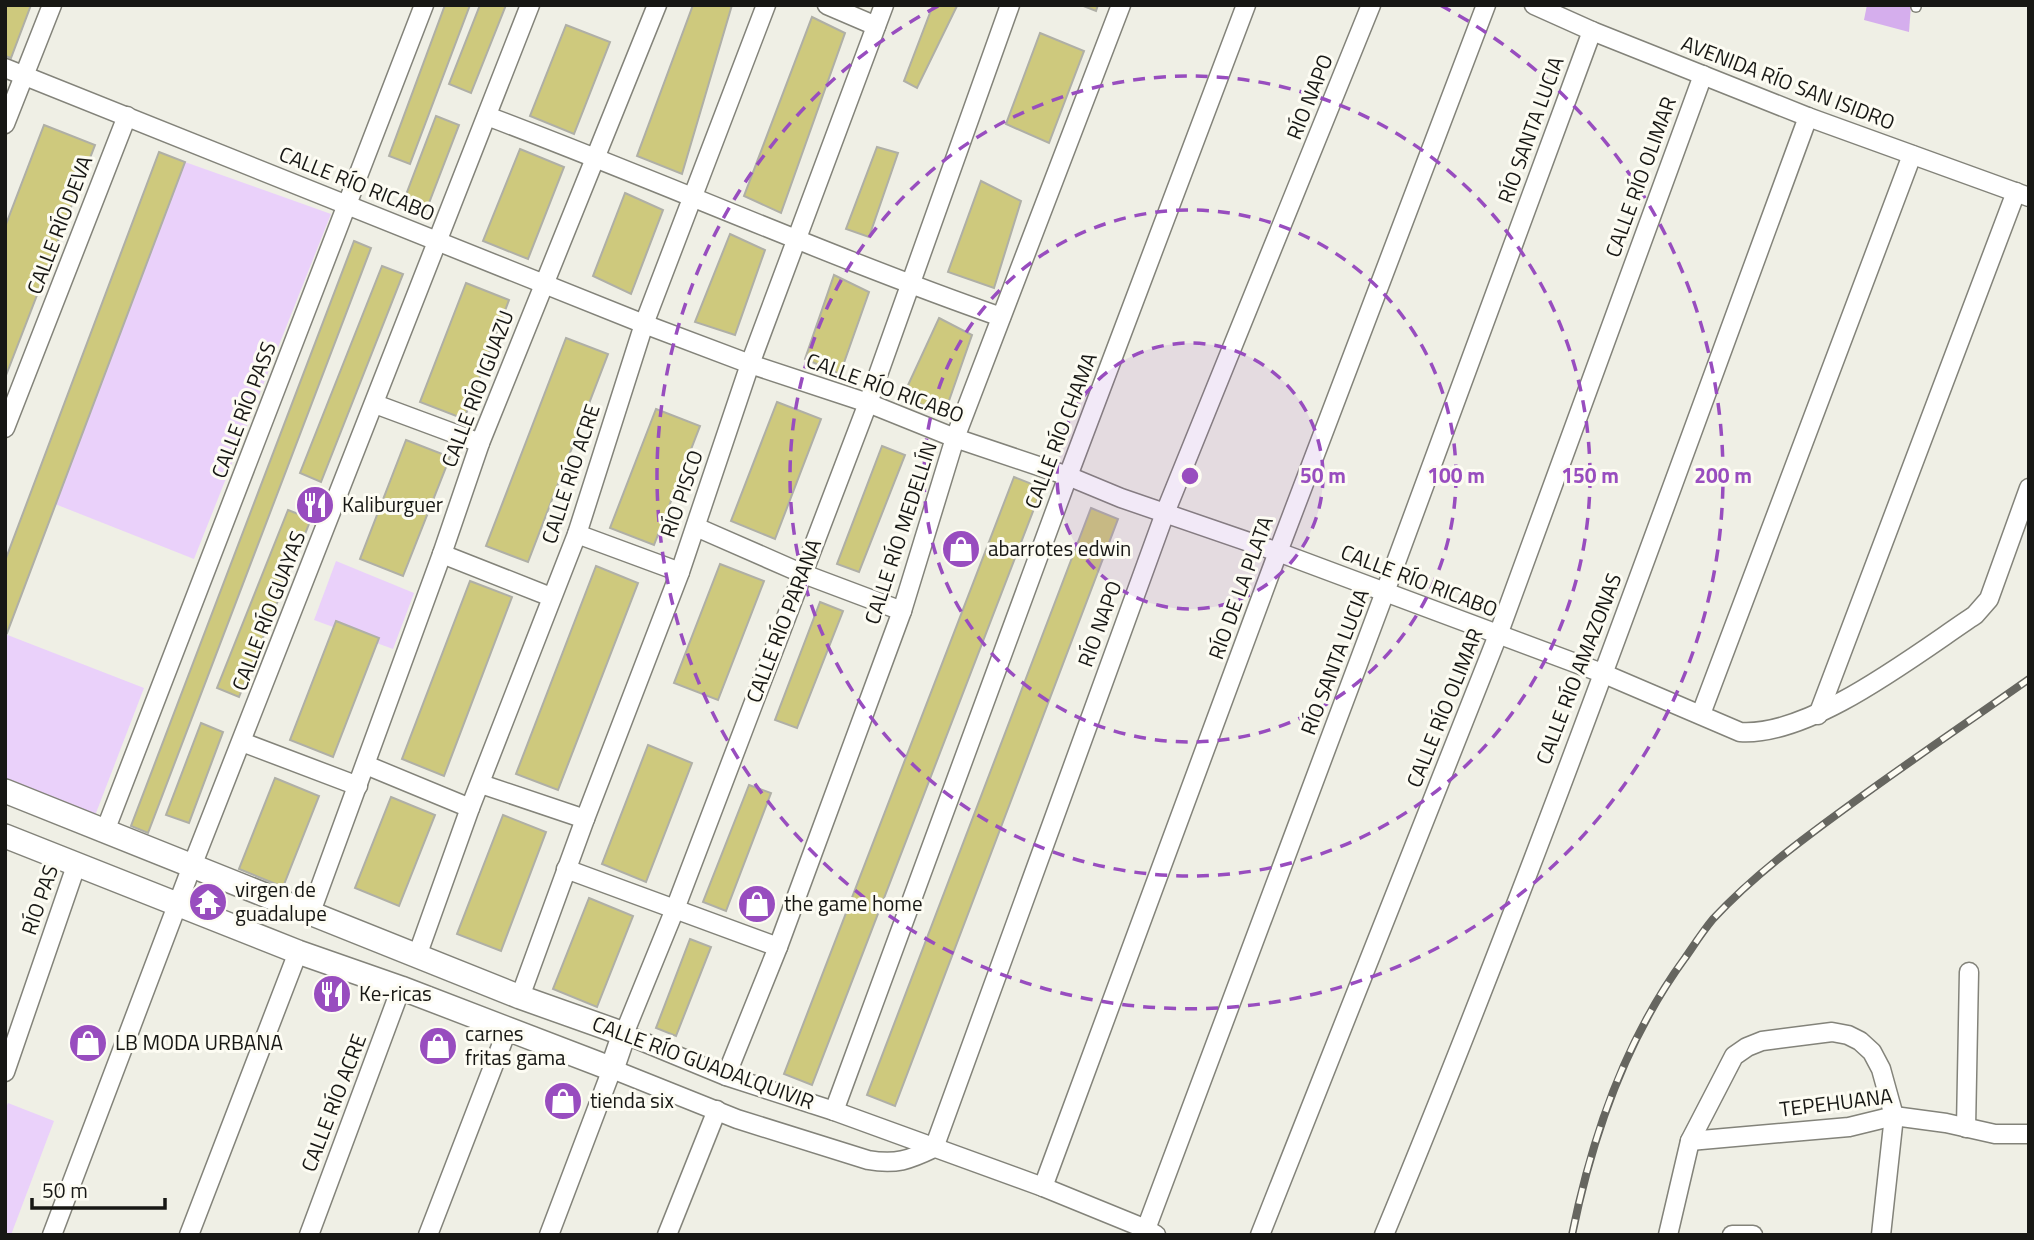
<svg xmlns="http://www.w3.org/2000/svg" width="2034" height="1240" viewBox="0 0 2034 1240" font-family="'Titillium Web',sans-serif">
<rect width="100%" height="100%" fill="#efefe5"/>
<g fill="#ead1fa">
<polygon points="185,162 331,214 194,559 55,504"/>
<polygon points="336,561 414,593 393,649 314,620"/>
<polygon points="5,634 144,688 91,826 5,792"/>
<polygon points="8,1103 54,1121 11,1235 5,1235 5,1111"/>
</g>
<polygon fill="#d5aeed" points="1867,5 1911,5 1909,32 1864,20"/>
<g fill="#cec97d" stroke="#afafa6" stroke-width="2">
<polygon points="5,5 31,5 11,58 5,56"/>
<polygon points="445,5 470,5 410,164 389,156"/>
<polygon points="480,5 506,5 471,93 449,84"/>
<polygon points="693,5 732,5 682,174 637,156"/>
<polygon points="933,5 957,6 917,88 904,81"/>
<polygon points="1081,5 1098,5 1096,11"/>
<polygon points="812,17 845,33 781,213 744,196"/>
<polygon points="566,25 610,42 574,134 530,116"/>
<polygon points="1040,33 1084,51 1049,143 1006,124"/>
<polygon points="436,116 459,125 424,216 401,208"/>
<polygon points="44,125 95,145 5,378 5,227"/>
<polygon points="877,147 898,153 869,237 846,229"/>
<polygon points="520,149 564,167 528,259 483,241"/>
<polygon points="159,152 185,162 7,633 5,632 5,561"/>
<polygon points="981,181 1021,201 994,288 948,272"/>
<polygon points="625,193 663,210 631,294 593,276"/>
<polygon points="730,234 765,250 735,335 695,322"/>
<polygon points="354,241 371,248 148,833 131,826"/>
<polygon points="382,266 403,274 321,482 300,473"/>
<polygon points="834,275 869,292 840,374 805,359"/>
<polygon points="466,283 509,300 464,419 420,402"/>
<polygon points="939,318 972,335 944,415 903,396"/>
<polygon points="566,338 608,354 528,562 486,546"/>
<polygon points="777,402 821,419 775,539 731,521"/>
<polygon points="656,409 700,426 654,545 610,528"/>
<polygon points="406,440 450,457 403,576 360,559"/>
<polygon points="882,446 905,455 859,572 837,564"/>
<polygon points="1014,477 1042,488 812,1085 784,1074"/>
<polygon points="1091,508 1118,519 895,1106 867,1095"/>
<polygon points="288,510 311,519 239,697 217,688"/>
<polygon points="720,564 764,581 718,700 674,683"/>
<polygon points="596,566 638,583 558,790 516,774"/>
<polygon points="470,581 512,597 444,776 402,759"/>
<polygon points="820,602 843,611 797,728 775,720"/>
<polygon points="336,621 379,638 333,757 290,740"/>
<polygon points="201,723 223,732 189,823 166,815"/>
<polygon points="648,745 692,763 646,882 602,864"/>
<polygon points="275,778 319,796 283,887 239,869"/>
<polygon points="749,785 771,793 726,911 703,902"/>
<polygon points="391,797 435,815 399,906 355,888"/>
<polygon points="503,815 546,832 501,951 457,934"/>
<polygon points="589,898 633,916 597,1007 553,989"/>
<polygon points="690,939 711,947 676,1036 656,1028"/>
</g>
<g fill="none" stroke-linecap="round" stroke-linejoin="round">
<defs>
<polyline id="service" points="1916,7 1916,5"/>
<g id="minor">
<polyline points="827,5 876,26"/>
<polyline points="1010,5 868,403 675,909 624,1034 726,1076 834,1111 1043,1187 1146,1229 1156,1235"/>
<polyline points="1534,5 1592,31 1808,117 2029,197"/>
<path d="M5,68L644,324L750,364L868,403L955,438L1068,476L1121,498L1278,552L1602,673L1740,732C1811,737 1916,654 1975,615L1989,599L2029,488"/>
<path d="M487,116C660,181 827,256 1001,317"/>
<polyline points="5,124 52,5"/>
<polyline points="375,404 480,443"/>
<polyline points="5,428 127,116"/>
<polyline points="696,527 801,573 902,611"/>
<polyline points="577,534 680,572"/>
<polyline points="442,554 551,597"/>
<polyline points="1701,714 1912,155"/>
<polyline points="1818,715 2016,192"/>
<polyline points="242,742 358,786"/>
<polyline points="366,765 470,808"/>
<polyline points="481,784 585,819"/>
<polyline points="105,831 424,5"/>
<polyline points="566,869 778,947"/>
<polyline points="311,912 442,554 480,443 657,5"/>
<polyline points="417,956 470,808 577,534 644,324 766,5"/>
<polyline points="520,997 585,819 680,572 750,364 884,5"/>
<polyline points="5,1072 77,863"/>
<polyline points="726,1076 778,947 902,611 955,438 1121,5"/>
<polyline points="834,1111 1068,476 1246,5"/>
<polyline points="1966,1128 1969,972"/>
<polyline points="1690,1141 1849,1127 1894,1116 1946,1123 1995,1134 2029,1134"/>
<polyline points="1043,1187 1278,552 1486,5"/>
<polyline points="1146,1229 1385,592 1592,31"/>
<polyline points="52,1235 192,866 530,5"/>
<polyline points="189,1235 298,952"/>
<polyline points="309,1235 401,988"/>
<polyline points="428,1235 508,1028"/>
<path d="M549,1235L612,1069L737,1119L868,1160C896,1165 909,1160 934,1148L1165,513L1371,5"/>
<polyline points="667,1235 717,1110"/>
<polyline points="1260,1235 1498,635 1703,75"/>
<path d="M1384,1235C1537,867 1670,490 1808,117"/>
<polyline points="1668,1235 1690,1141 1734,1056 1747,1047 1762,1041 1832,1032 1848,1035 1860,1041 1872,1052 1881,1069 1894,1116 1881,1235"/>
<polyline points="1732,1235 1753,1235"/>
</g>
<polyline id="tertiary" points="5,791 520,997 624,1034 612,1069 401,988 298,952 5,836"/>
</defs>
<use href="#service" stroke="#83837a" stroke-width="12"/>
<use href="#minor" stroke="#83837a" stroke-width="21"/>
<use href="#tertiary" stroke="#83837a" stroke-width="26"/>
<use href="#service" stroke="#fff" stroke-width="9"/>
<use href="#minor" stroke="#fff" stroke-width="18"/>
<use href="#tertiary" stroke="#fff" stroke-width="23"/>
<defs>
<path id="rail" d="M1572,1235C1592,1136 1625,1040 1685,958C1694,945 1703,931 1713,919C1753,876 1799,842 1847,807C1907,763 1968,722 2029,679"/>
</defs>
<use href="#rail" stroke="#666660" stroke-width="8"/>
<use href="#rail" stroke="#fdfcf3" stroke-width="5" stroke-dasharray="16" stroke-linecap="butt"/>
</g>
<circle cx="1190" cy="476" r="133" fill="#984dbf" fill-opacity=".12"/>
<g fill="none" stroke="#984dbf" stroke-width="3.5" stroke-dasharray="12 9">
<circle cx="1190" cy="476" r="133"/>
<circle cx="1190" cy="476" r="266"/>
<circle cx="1190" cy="476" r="400"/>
<path d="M1440 5A533 533 0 1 1 940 5"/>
</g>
<defs>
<symbol id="restaurant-disc" viewBox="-11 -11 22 22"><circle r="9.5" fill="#984dbf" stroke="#fdfcf3"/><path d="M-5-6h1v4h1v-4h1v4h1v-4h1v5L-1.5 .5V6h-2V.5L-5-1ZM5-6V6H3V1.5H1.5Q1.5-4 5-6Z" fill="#fff"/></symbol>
<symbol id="shop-disc" viewBox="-11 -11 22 22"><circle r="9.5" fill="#984dbf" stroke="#fdfcf3"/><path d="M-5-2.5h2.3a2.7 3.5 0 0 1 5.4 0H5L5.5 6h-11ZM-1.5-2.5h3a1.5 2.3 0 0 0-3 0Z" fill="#fff"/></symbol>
<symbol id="temple-disc" viewBox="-11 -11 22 22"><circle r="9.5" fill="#984dbf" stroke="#fdfcf3"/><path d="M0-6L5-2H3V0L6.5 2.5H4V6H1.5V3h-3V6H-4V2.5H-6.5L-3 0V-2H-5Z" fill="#fff"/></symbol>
</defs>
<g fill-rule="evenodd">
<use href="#restaurant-disc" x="293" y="483" width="44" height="44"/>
<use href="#shop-disc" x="939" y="527" width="44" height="44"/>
<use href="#temple-disc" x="186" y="880" width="44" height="44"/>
<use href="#shop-disc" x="735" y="882" width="44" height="44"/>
<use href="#restaurant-disc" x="310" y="972" width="44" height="44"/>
<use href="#shop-disc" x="66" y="1021" width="44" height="44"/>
<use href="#shop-disc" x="416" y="1024" width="44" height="44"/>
<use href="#shop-disc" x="541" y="1079" width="44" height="44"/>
</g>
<g text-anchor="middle" stroke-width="6" stroke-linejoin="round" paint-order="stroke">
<g font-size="21" fill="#171714" stroke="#fdfcf3">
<text transform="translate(1788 83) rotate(21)" y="7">AVENIDA RÍO SAN ISIDRO</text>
<text transform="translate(1310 97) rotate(-68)" y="7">RÍO NAPO</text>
<text transform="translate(1531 130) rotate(-70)" y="7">RÍO SANTA LUCIA</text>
<text transform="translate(1641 177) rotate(-70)" y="7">CALLE RÍO OLIMAR</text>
<text transform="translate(357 184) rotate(22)" y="7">CALLE RÍO RICABO</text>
<text transform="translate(60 225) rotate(-69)" y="7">CALLE RÍO DEVA</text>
<text transform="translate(885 388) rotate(20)" y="7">CALLE RÍO RICABO</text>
<text transform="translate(478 389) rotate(-69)" y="7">CALLE RÍO IGUAZU</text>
<text transform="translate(244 410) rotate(-69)" y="7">CALLE RÍO PASS</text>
<text transform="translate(1061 431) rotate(-69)" y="7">CALLE RÍO CHAMA</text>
<text transform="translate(571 474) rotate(-72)" y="7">CALLE RÍO ACRE</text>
<text transform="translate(682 494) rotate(-71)" y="7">RÍO PISCO</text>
<text transform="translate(901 533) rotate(-72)" y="7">CALLE RÍO MEDELLÍN</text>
<text transform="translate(1419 581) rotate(21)" y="7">CALLE RÍO RICABO</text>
<text transform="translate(1241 588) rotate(-70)" y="7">RÍO DE LA PLATA</text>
<text transform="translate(269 611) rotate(-69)" y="7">CALLE RÍO GUAYAS</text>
<text transform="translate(784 621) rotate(-69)" y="7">CALLE RÍO PARANA</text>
<text transform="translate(1100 624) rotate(-70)" y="7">RÍO NAPO</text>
<text transform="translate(1335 662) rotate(-69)" y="7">RÍO SANTA LUCIA</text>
<text transform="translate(1579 669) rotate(-69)" y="7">CALLE RÍO AMAZONAS</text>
<text transform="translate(1445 708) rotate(-68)" y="7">CALLE RÍO OLIMAR</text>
<text transform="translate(40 900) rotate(-71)" y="7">RÍO PAS</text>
<text transform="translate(703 1063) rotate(20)" y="7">CALLE RÍO GUADALQUIVIR</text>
<text transform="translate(334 1103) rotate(-69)" y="7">CALLE RÍO ACRE</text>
<text transform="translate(1836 1103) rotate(-7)" y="7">TEPEHUANA</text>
</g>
<g font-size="21" fill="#171714" stroke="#fdfcf3" text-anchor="start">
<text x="342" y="512">Kaliburguer</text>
<text x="988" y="556">abarrotes edwin</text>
<text x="235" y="897">virgen de<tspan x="235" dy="24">guadalupe</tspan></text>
<text x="784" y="911">the game home</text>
<text x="359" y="1001">Ke-ricas</text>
<text x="465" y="1041">carnes<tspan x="465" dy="24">fritas gama</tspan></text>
<text x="115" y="1050">LB MODA URBANA</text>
<text x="590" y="1108">tienda six</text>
</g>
</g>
<circle cx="1190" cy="476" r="10" fill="#984dbf" stroke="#fdfcf3" stroke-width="3.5"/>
<g font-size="21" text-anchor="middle" font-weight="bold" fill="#984dbf" stroke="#fdfcf3" stroke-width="6" stroke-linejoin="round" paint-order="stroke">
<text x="1323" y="483">50 m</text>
<text x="1456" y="483">100 m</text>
<text x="1590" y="483">150 m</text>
<text x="1723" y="483">200 m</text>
</g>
<rect width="2034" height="1240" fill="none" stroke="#171714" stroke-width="14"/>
<path d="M32 1198v10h133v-10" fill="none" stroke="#171714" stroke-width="3.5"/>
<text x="42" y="1198" font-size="21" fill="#171714" stroke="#fdfcf3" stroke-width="5" paint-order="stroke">50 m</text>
</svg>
